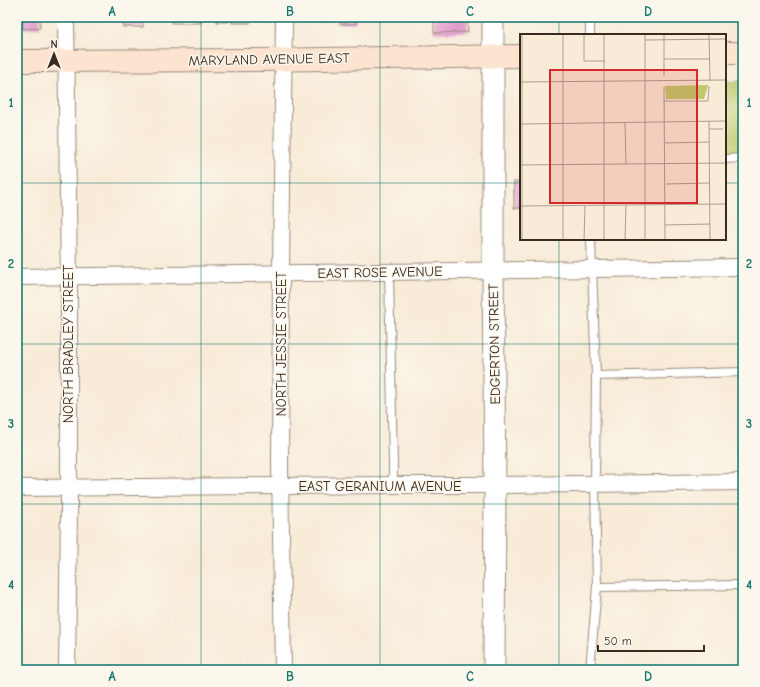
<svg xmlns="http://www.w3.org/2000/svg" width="760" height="687" viewBox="0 0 760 687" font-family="'Comic Neue',sans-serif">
<rect width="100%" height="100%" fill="#fbf7ec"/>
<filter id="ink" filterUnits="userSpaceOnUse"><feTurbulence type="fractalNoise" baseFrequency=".025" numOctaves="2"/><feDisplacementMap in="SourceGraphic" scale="8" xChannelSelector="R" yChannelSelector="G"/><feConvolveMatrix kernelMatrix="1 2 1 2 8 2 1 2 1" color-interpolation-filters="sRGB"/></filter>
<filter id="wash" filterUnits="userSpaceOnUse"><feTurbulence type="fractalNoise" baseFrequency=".012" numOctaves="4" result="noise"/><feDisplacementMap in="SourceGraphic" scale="16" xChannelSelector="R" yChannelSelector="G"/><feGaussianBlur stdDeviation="0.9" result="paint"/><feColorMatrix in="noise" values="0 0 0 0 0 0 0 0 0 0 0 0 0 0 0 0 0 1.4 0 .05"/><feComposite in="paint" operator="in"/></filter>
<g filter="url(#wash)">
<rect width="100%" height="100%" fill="#f8ebd8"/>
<polygon fill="#beca6c" stroke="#7c7a45" points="743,81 743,151 725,151 725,82"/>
<g id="blocks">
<g fill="#e19dcd">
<polygon points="23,17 40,17 40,28 23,29"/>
<rect x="123" y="17" width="20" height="10"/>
<rect x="172" y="17" width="29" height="6"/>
<rect x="217" y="17" width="11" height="5"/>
<rect x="232" y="17" width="18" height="6"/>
<polygon points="303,17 315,17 315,21 303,22"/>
<polygon points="320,17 334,17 334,21 320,22"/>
<rect x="340" y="17" width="16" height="7"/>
<polygon points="434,17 467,17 468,32 434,33"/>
<rect x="526" y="17" width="20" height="4"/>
<rect x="514" y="182" width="7" height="26"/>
</g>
</g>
</g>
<g filter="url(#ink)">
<use href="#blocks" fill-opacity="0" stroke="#9a8a7b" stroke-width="1"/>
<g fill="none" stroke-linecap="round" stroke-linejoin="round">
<defs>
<g id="service">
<polyline points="590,17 590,34"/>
<polyline points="725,159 743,158"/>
<polyline points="389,272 393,464 393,485"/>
<polyline points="596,376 743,372"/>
<polyline points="597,587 743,585"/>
<polyline points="590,670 597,587 595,484 596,376 591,239"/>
</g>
<g id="minor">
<polyline points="66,17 69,291 69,509 67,670"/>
<polyline points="17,277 743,267"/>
<polyline points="17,488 393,485 495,485 743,482"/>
<polyline points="283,670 280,465 281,273 284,17"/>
</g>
<polyline id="tertiary" points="493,17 493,271 495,485 494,670"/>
<g id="secondary">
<polyline points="725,53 743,53"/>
<polyline points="17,61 260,60 521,56"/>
</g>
</defs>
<use href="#service" stroke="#9a8a7b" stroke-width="10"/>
<use href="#minor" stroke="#9a8a7b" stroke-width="18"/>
<use href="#tertiary" stroke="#9a8a7b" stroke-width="23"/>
<use href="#secondary" stroke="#9a8a7b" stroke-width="24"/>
<use href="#service" stroke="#fff" stroke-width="8"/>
<use href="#minor" stroke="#fff" stroke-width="16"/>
<use href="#tertiary" stroke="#fff" stroke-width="21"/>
<use href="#secondary" stroke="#fde4d1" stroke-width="22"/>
</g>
</g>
<path fill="none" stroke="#0f766e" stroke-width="1" stroke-opacity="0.55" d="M201,17V670M380,17V670M559,17V35M17,183H521M725,183H743M559,239V670M17,344H743M17,504H743"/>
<g text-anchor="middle" stroke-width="3" stroke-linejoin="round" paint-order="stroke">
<g font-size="14" fill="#3b2a1e" stroke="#fbf7ec">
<text transform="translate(269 59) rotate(-1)" y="5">MARYLAND AVENUE EAST</text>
<text transform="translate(380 272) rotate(-1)" y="5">EAST ROSE AVENUE</text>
<text transform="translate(68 344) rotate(-90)" y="5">NORTH BRADLEY STREET</text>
<text transform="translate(281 344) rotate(-90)" y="5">NORTH JESSIE STREET</text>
<text transform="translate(494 344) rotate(-91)" y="5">EDGERTON STREET</text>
<text x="380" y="491">EAST GERANIUM AVENUE</text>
</g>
</g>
<g transform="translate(520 34)">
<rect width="206" height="206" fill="#f8ebd8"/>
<path d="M188,51L184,65H146L145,52Z" fill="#beca6c"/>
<path fill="none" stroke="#ac9e8e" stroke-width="1" d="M43,0V206M64,0V27H85M125,0V206M144,0V42M189,0L190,46M125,6L206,5M144,25H190M0,48L206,46M144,53L145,206M144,67H188L189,52M189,88L190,206M105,89L106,130M0,90L206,87M189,95H203M145,109L189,108M0,131L206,129M146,150L190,149M0,172L206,170M145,191L190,190M2,206V0M64,206L65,172M84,206V0M105,206L106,171"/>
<path fill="#d62828" fill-opacity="0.15" stroke="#d62828" stroke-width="2" d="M30,36H177V169H30Z"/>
<rect width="206" height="206" fill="none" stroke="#3b2a1e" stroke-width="2"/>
</g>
<rect width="760" height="687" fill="none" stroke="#fbf7ec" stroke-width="44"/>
<g transform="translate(54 54)" stroke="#fbf7ec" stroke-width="3" paint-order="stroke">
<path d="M0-3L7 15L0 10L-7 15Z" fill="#3b2a1e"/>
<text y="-6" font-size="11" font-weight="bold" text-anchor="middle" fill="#3b2a1e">N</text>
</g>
<path d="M598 645v6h106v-6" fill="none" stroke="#3b2a1e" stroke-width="2"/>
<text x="604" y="645" font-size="12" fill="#3b2a1e" stroke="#fbf7ec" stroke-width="3" paint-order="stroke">50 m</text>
<rect x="22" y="22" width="716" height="643" fill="none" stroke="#0f766e" stroke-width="1.5"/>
<g font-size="13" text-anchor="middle" font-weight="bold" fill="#0f766e">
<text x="112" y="16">A</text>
<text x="290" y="16">B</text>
<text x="470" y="16">C</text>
<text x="648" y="16">D</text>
<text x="11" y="107">1</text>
<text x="749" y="107">1</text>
<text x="11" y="268">2</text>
<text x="749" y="268">2</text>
<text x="11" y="428">3</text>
<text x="749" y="428">3</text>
<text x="11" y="589">4</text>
<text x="749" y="589">4</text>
<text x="112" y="681">A</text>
<text x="290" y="681">B</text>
<text x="470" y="681">C</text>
<text x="648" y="681">D</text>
</g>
</svg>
